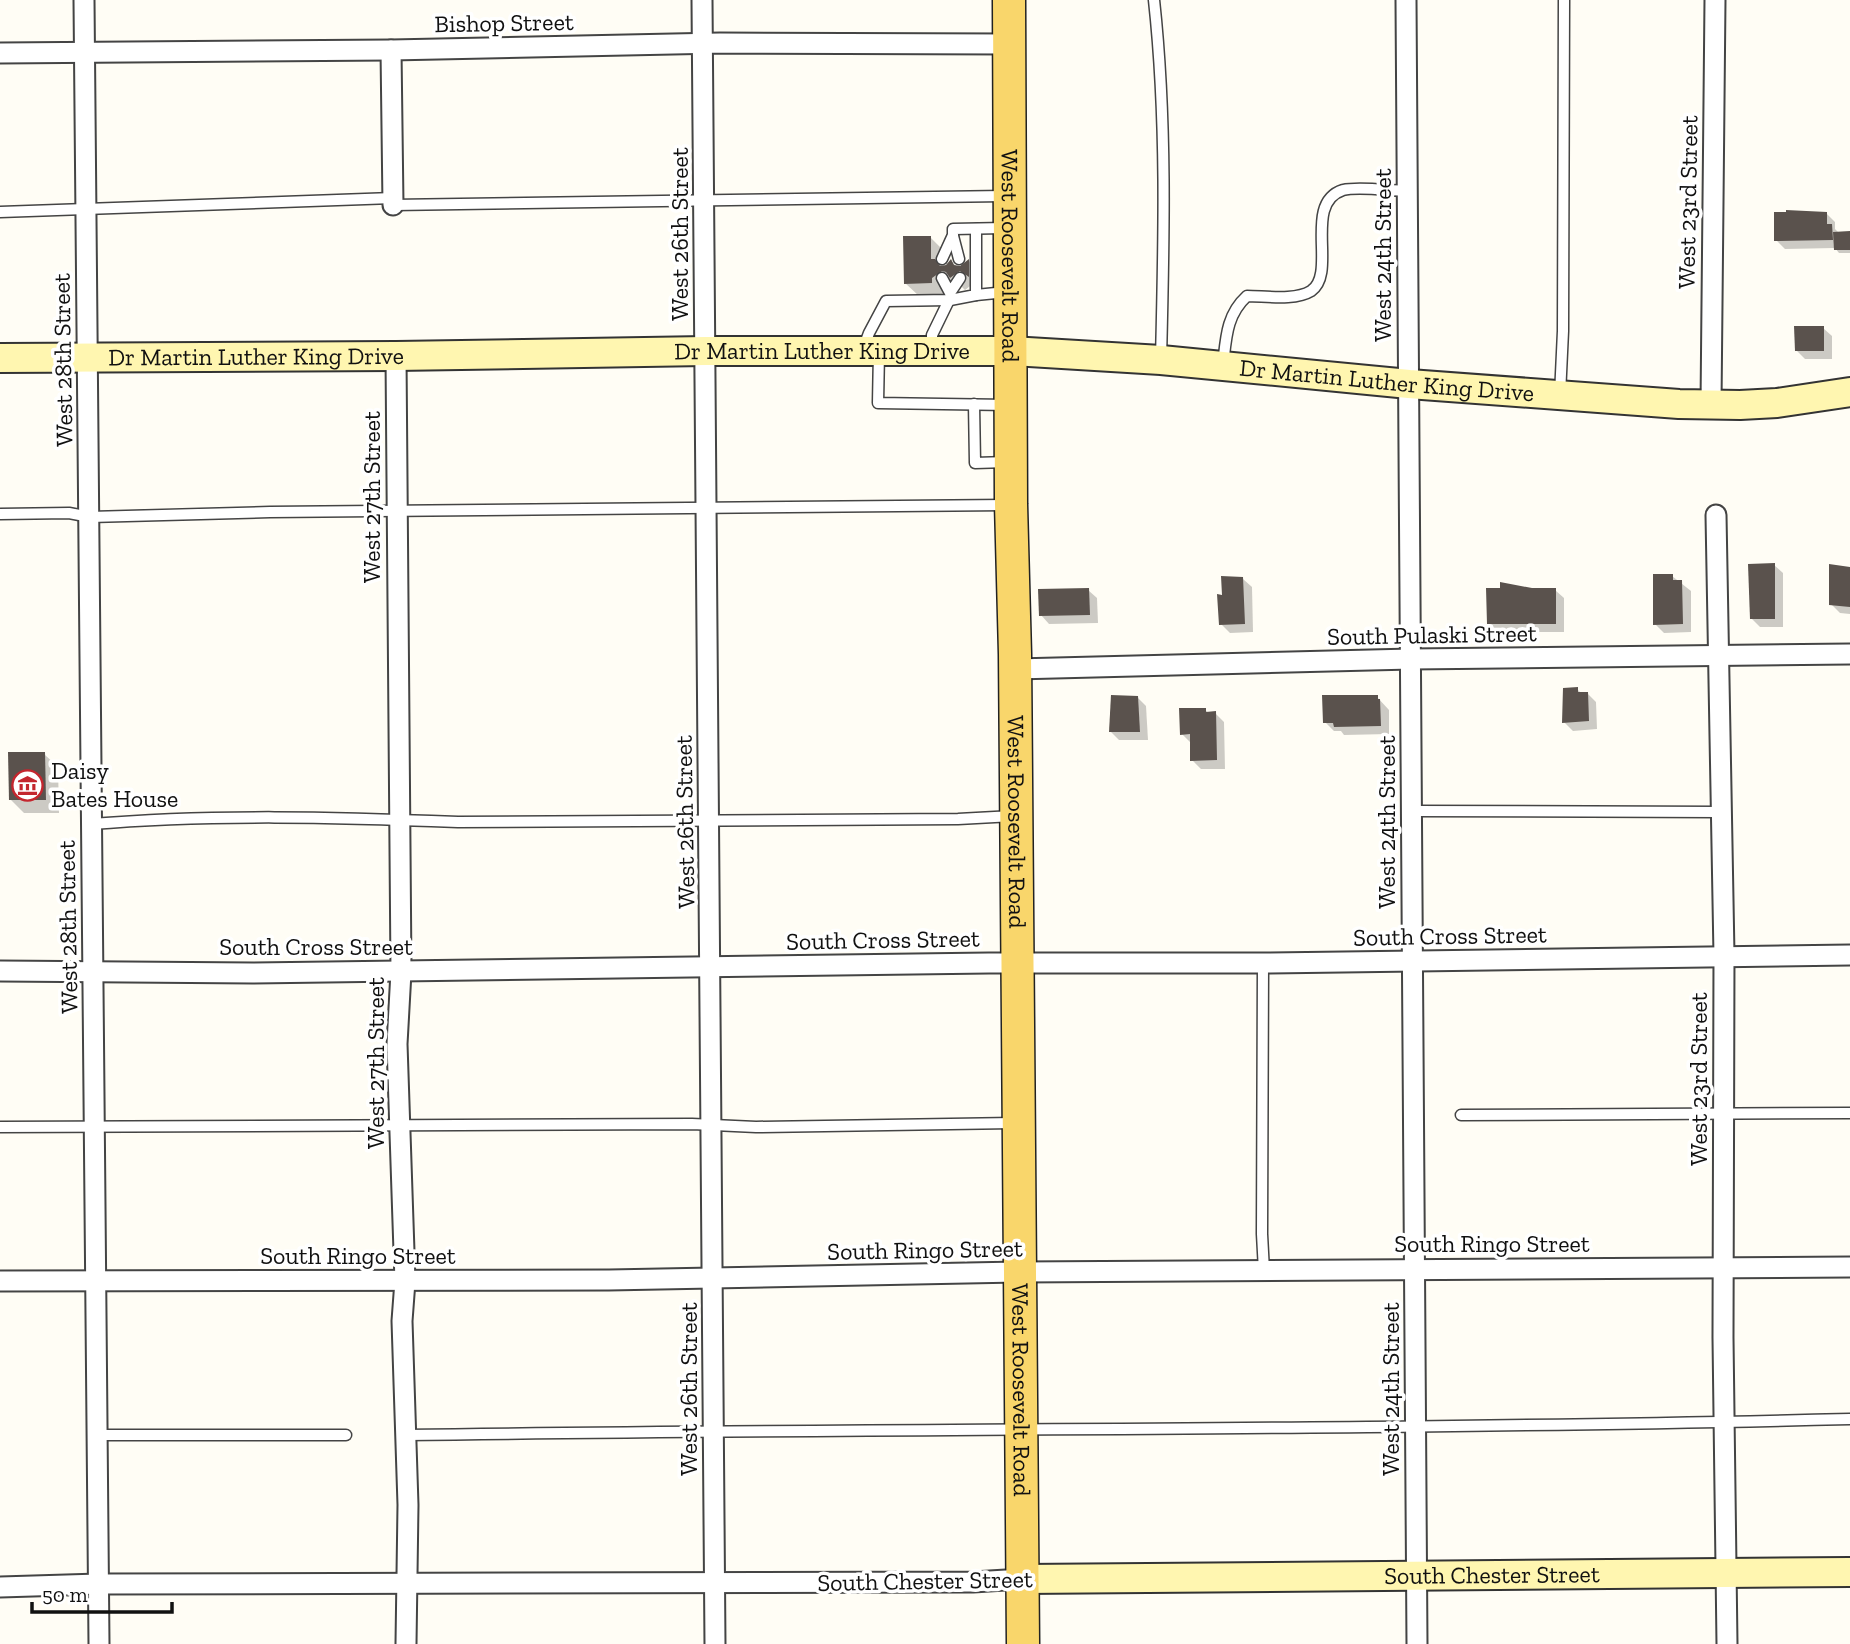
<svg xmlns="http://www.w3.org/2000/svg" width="1850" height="1644" viewBox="0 0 1850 1644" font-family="'Zilla Slab',serif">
<rect width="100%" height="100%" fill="#fffdf5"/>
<g fill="#0003">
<polygon points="1826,213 1835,222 1835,229 1839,233 1850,233 1850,253 1839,253 1835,248 1785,249 1776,240"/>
<polygon points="930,237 944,251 944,270 951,261 957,267 962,268 969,261 981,274 981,288 974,283 965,290 959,284 945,292 945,296 919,296 905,283"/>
<polygon points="1823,328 1832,336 1832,359 1805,359 1796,350"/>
<polygon points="1774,565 1783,573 1783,627 1760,627 1751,618"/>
<polygon points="1850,568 1850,614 1840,613 1831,604"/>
<polygon points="1672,576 1691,591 1691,632 1664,633 1655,624"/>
<polygon points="1243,579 1252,587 1253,632 1230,633 1221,624 1224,598"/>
<polygon points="1088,590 1097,598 1098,623 1049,624 1041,615"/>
<polygon points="1532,590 1555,590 1564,598 1564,632 1498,632 1489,623"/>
<polygon points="1577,689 1582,694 1587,693 1596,702 1597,729 1573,731 1564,722"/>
<polygon points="1137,697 1146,706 1148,740 1119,740 1110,731"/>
<polygon points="1377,697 1389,710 1389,734 1344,735 1341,731 1334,731 1325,722"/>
<polygon points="1205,710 1209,713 1215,713 1224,722 1225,769 1201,769 1192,760 1191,743 1182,734"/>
<polygon points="44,754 58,767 59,813 24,813 11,800"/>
</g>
<g fill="#5a524d">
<polygon points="1786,210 1827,212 1827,224 1832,224 1833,240 1774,241 1774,212 1786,212"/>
<polygon points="1850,231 1850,250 1834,250 1833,232"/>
<polygon points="903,236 931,236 931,259 935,259 940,266 946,265 951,259 954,265 960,266 969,259 969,277 960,271 950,278 946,272 942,271 932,278 932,283 904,284"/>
<polygon points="1794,326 1824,326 1824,351 1795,351"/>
<polygon points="1775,563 1775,619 1750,619 1748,564"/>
<polygon points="1829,564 1850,567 1850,607 1829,605"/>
<polygon points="1653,574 1673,574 1673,580 1682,580 1683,624 1653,625"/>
<polygon points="1221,576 1243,577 1245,624 1219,625 1217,594 1222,595"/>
<polygon points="1500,582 1532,588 1556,588 1556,624 1487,624 1486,588 1500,588"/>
<polygon points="1089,588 1090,615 1039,616 1038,589"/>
<polygon points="1578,687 1578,692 1588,692 1589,721 1562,723 1563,688"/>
<polygon points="1111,695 1138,696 1140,732 1109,732"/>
<polygon points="1322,695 1378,695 1378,699 1380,699 1381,726 1334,727 1333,723 1323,723"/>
<polygon points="1179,708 1206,708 1206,712 1216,711 1217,760 1190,761 1190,734 1180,735"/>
<polygon points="8,752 45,752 46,800 9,800"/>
</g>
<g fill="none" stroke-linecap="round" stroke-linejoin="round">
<defs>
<g id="lane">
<path d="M1154,0C1167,119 1164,240 1161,359"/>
<polyline points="393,205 1004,196"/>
<polyline points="0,212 393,198"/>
<polyline points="953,236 959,259"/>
<polyline points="942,259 953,235 953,229 1004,228"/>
<polyline points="942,278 950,293 960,278"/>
<polyline points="976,295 1006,292"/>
<polyline points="932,348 932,335 950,298"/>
<polyline points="863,349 869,333 886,301 950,300 976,295 976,229"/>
<polyline points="879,352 878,403 1008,405"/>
<path d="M1223,365C1226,339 1226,315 1247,296C1265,296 1295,301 1311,291C1338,273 1302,203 1343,190C1359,186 1390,191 1407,191"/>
<polyline points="1560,395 1563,331 1564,0"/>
<polyline points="974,404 975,463 1007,462"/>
<polyline points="0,514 69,513 90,517 270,512 1007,505"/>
<polyline points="1412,811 1720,812"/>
<path d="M91,824C213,814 336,817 458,822L958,819L1013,816"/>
<polyline points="1263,963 1262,1234 1264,1271"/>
<polyline points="1461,1115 1850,1113"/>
<polyline points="0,1127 692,1124 756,1127 1013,1123"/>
<polyline points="97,1435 346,1435"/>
<path d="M405,1435C887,1428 1368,1431 1850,1419"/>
</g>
<g id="street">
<polyline points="84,0 99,1644"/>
<polyline points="702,0 715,1644"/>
<polyline points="1406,0 1417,1644"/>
<polyline points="391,50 393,205"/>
<polyline points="0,53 391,50 720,43 1009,44"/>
<polyline points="396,356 401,972 397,1044 405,1281 402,1321 408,1505 406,1644"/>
<polyline points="1711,405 1715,0"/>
<polyline points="1716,515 1724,955 1723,1338 1727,1644"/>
<polyline points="1015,669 1411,659 1850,654"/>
<polyline points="0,971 253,973 989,963 1263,963 1850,955"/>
<polyline points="0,1281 609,1280 1019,1272 1850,1267"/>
<polyline points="0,1587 99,1584 973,1582 1023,1579"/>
</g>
<g id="secondary">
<path id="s1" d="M0,358L396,356L705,351H1012L1161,360L1409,384L1679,404L1740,405L1777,403L1850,392"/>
<path id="s2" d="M1023,1579L1850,1572"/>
</g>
<g id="primary">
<path id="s3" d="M1009,0L1011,504L1015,654L1023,1644"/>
</g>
</defs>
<use href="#lane" stroke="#444" stroke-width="13"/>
<use href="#street" stroke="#444" stroke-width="23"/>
<use href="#secondary" stroke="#333" stroke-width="32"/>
<use href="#primary" stroke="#222" stroke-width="35"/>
<use href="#lane" stroke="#fff" stroke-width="10"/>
<use href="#street" stroke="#fff" stroke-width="19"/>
<use href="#secondary" stroke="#fff6b0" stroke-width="28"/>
<use href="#primary" stroke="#f9d66b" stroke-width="32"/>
</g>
<defs>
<symbol id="museum-ring" viewBox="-11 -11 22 22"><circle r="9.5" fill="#fff" stroke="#c4262e" stroke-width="1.5"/><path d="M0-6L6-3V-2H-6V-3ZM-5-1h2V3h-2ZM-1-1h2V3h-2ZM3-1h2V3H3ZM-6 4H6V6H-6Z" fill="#c4262e"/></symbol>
</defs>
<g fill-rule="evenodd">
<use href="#museum-ring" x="10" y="768" width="35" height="35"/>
</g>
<g text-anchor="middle" stroke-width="7" stroke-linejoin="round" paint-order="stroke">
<g font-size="24" fill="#111" stroke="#fff">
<text transform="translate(504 23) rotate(-1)" y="8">Bishop Street</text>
<text transform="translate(1688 202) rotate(-89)" y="8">West 23rd Street</text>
<text transform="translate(680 234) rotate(-90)" y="8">West 26th Street</text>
<text dy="8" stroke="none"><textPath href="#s3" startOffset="256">West Roosevelt Road</textPath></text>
<text transform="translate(1383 255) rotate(-90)" y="8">West 24th Street</text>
<text dy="8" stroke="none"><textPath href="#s1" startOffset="822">Dr Martin Luther King Drive</textPath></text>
<text dy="8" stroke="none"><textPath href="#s1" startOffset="256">Dr Martin Luther King Drive</textPath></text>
<text transform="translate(63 360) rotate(-91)" y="8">West 28th Street</text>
<text dy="8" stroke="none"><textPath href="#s1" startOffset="1388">Dr Martin Luther King Drive</textPath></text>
<text transform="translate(372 497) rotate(-90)" y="8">West 27th Street</text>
<text transform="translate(1432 635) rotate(-1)" y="8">South Pulaski Street</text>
<text transform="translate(685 822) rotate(-91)" y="8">West 26th Street</text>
<text dy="8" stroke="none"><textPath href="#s3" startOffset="822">West Roosevelt Road</textPath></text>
<text transform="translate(1387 822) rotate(-90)" y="8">West 24th Street</text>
<text transform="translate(68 927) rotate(-91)" y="8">West 28th Street</text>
<text transform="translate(1450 936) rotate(-1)" y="8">South Cross Street</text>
<text transform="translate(883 940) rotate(-1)" y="8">South Cross Street</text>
<text x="316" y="955">South Cross Street</text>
<text transform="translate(376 1063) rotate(-90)" y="8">West 27th Street</text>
<text transform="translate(1699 1079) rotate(-90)" y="8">West 23rd Street</text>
<text x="1492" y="1252">South Ringo Street</text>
<text transform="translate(925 1250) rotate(-1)" y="8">South Ringo Street</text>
<text x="358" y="1264">South Ringo Street</text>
<text transform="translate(689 1389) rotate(-90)" y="8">West 26th Street</text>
<text dy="8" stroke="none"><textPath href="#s3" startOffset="1390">West Roosevelt Road</textPath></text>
<text transform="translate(1391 1389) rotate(-90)" y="8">West 24th Street</text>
<text dy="8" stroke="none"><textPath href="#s2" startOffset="469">South Chester Street</textPath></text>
<text transform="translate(925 1581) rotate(-1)" y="8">South Chester Street</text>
</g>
<g font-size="24" fill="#111" stroke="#fff" text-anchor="start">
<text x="51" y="779">Daisy<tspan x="51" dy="28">Bates House</tspan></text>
</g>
</g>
<path d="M32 1602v10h140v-10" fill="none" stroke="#111111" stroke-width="3.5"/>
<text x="42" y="1602" font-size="21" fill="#111111" stroke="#ffffff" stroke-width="5" paint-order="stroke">50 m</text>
</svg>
